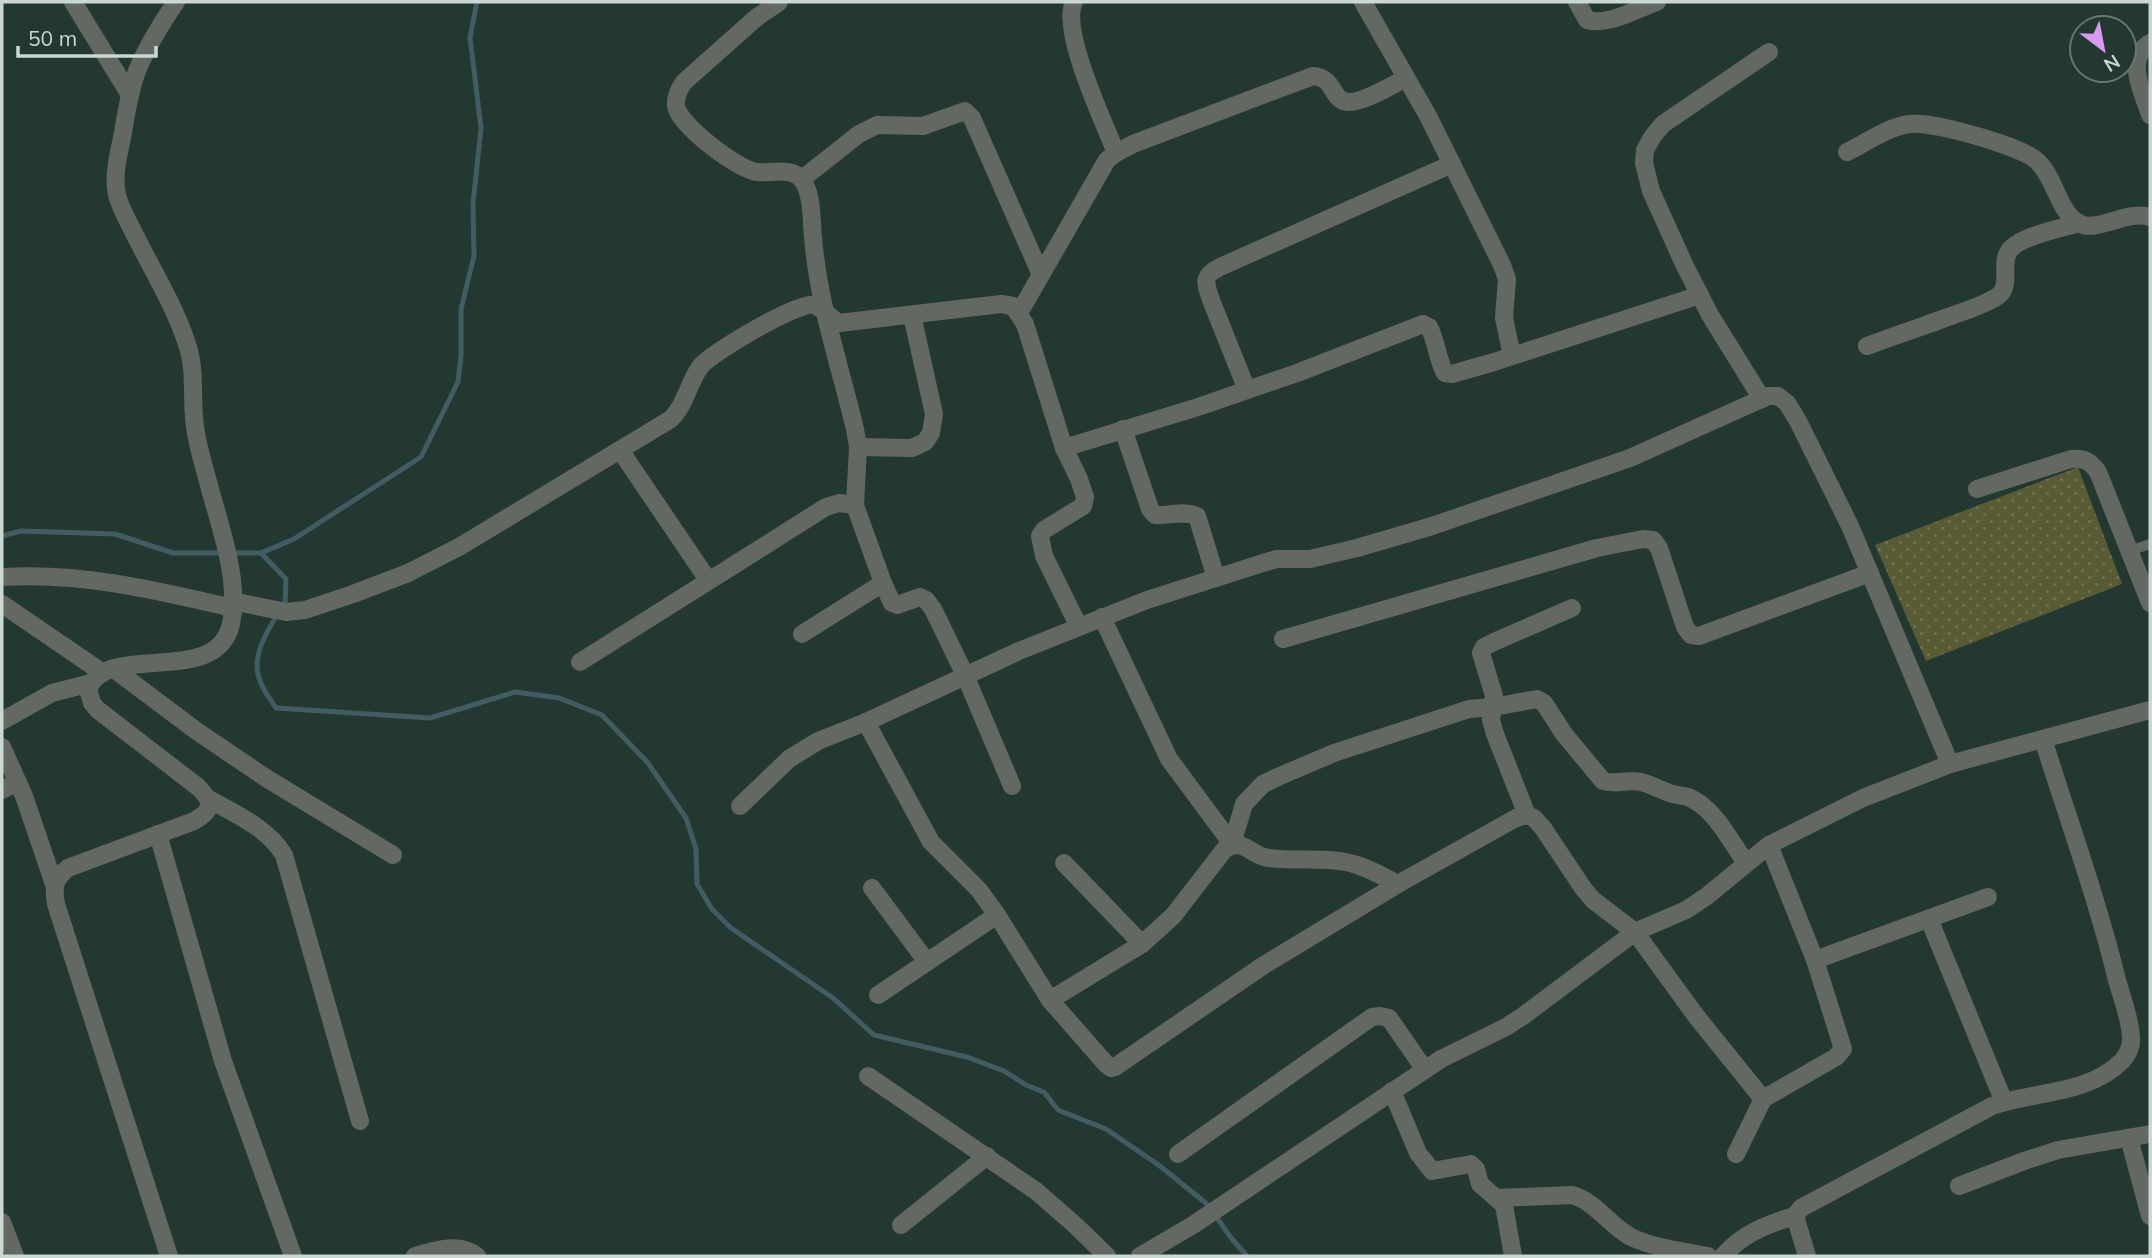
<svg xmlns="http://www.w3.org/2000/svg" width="2152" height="1258" viewBox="0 0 2152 1258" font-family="Mulish,sans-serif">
<defs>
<pattern id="park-dots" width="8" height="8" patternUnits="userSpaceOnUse" patternTransform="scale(1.75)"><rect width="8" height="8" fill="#585b34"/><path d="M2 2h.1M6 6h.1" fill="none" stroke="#6f7250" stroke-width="1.8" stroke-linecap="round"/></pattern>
</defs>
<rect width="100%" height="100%" fill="#233831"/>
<polygon fill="url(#park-dots)" points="2078,467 2122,584 1926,661 1875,545"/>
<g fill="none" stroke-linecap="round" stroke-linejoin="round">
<g stroke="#425c64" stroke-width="5">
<polyline points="2,536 21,531 115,534 173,553 261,553 294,539 421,457 458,382 461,356 461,309 474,256 473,204 481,128 470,37 477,2"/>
<polyline points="261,553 286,579 285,604 283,607"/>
<path d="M277,615C266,633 252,656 259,678C262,689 270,699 276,708L430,718L515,692L559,698L602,715L648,763L686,818L696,849L697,884L712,909L731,928L833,998L874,1035L967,1057L1004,1071L1026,1085L1044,1092L1058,1110L1106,1129L1160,1166L1207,1204L1232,1239L1247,1256"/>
</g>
<polyline stroke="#636962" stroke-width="10" points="2129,551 2150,544"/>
<g stroke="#636962" stroke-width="18">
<polyline points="73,2 130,95"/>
<path d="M779,2L756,18L684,82C679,89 675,97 676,106C679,125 738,170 757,172C771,174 792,166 802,180C813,194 811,220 813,237C818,302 840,366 855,429L858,447L855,505L857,511L883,583L892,603L897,605L920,597L926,600L933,609L965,675L1012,786"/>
<path d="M1074,2C1060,30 1104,122 1116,153"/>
<polyline points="1363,2 1428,116 1502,265 1507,279 1504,318 1512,356"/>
<path d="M1577,2L1587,20C1609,26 1636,9 1657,2"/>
<path d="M2150,43C2124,59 2143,92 2150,115"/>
<path d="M1847,152C1866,143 1889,126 1910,124C1932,121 2021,146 2037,161C2055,177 2057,209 2078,223C2096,234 2127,209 2150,217"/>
<polyline points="802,179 859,134 877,125 923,126 965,111 972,118 1041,275"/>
<path d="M1019,313L1107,160L1116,153L1133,144L1313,76C1335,77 1331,101 1348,102C1363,103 1392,85 1406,78"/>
<path d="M1867,346C1894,336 1921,327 1948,317C1964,311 1983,306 1998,296C2012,286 2000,264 2009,251C2019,236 2062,228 2079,223"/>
<path d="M1247,390L1211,300C1205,282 1202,276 1220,267L1452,164"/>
<polyline points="1762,399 1710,315 1684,264 1651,191 1644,163 1645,150 1653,136 1663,124 1769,52"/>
<path d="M1123,429L1150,509L1155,515C1170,516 1183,510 1197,516L1216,578"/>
<polyline points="858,447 912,448 925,442 931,433 934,414 912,315"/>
<path d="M1064,448L1198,407L1297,373L1423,324L1429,327C1437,342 1437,359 1445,373L1452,374L1494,362L1700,295"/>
<polyline points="620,450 708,580"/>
<path d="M1977,489L2071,459C2085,458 2090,461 2098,472L2150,603"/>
<path d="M2,577C81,572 156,590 233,608"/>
<path d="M232,601L286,612L305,610L353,594L408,573L459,547L671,419C686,404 688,384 700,367C709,354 799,301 813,305C822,307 830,318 839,323L1001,304L1013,306L1025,324L1064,448L1079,479L1085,497L1083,506L1044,530L1040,536L1044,556L1079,627"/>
<polyline points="2,604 103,673"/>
<polyline points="1102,617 1169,759 1232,844"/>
<polyline points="802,634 883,583"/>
<polyline points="1283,639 1597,548 1643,539 1653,540 1659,548 1685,627 1691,635 1699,636 1870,573"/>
<polyline points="580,662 826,507 839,503 855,505"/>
<polyline points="114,669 198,732 266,778 393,855"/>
<polyline points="2,721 52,693 91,683"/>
<path d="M866,722L931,842L979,890L997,915L1050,1000L1142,944L1173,916L1224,850C1244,836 1250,856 1269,858C1297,862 1331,856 1357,865C1371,869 1385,878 1398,884"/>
<polyline points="2,747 24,796 54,884"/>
<polyline points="2,790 18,782"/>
<path d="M209,799C235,814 268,828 284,855L360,1121"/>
<polyline points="740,806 789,759 818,741 866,722 1019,651 1147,600 1266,562 1277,559 1310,559 1357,548 1432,526 1630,458 1768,396 1778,396 1787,403 1798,421 1850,526 1950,764"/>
<polyline points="1527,815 1495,734 1491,720 1494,696 1481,653 1484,647 1496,641 1572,608"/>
<polyline points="158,834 223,1061 293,1256"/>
<path d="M1232,844L1244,804L1263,784L1280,776L1334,753L1469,709L1493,707L1537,699L1544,703L1564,734L1603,781C1616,785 1628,779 1641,782C1650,784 1658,789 1667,792C1673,795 1681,795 1688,797C1714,807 1731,842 1746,863"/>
<polyline points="1064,863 1142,944"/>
<polyline points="872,888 927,962"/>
<polyline points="1929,919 2004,1102"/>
<polyline points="1815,960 1988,897"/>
<polyline points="878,995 997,915"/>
<polyline points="1050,1000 1106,1064 1111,1068 1115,1067 1264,965 1398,884 1516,818 1527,815 1534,818 1543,828 1583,888 1593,900 1635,932 1696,1016 1763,1099"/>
<polyline points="868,1076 1036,1191 1075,1225 1107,1256"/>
<polyline points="1392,1091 1418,1153 1432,1171 1471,1164 1476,1169 1480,1184 1504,1205 1513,1256"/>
<polyline points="2129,1138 2150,1216"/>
<polyline points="1178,1154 1372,1017 1380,1016 1389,1018 1425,1070"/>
<polyline points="1736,1154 1763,1099 1836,1057 1843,1049 1815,960 1769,845"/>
<polyline points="1959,1186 2024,1161 2058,1150 2150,1134"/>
<path d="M1498,1198L1572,1195C1595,1201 1610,1226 1631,1237C1654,1248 1683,1251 1708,1256"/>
<polyline points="2,1222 15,1256"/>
<polyline points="901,1225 987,1156"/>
<path d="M169,1256L56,904C53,887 54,879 68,868L194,821C213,810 214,803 198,787L98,710L92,703L88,689C108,640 216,689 231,624C240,583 221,529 210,489C205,470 199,451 196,433C190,403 197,373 187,344C175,307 154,273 137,239C130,225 121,210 117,195C113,177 118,156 122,138C126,116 129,92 137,71C147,46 161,24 176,2"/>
<path d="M415,1256C435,1250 459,1242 477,1256"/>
<polyline points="1140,1256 1193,1225 1441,1059 1506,1027 1523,1016 1635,932 1686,910 1707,896 1769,845 1863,798 1950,764 2150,710"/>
<path d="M1723,1256C1742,1234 1767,1224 1795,1216"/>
<path d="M1807,1256L1795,1216L1801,1208L1992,1106C2034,1091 2088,1095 2122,1061C2128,1054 2132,1047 2131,1037C2130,1018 2122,998 2117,980C2097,898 2068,819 2043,739"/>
</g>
</g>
<rect width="2152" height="1258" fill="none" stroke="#cad7d2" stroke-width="7"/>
<g transform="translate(2103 49) rotate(148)"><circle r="33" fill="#233831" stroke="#667871" stroke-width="2"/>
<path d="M0-5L12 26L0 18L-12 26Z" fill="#dc99f4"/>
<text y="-10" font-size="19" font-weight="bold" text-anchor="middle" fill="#cad7d2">N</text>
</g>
<path d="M18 46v10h138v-10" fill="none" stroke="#cad7d2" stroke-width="3.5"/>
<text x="28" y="46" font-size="21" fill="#cad7d2" stroke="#233831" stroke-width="5" paint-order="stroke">50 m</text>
</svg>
